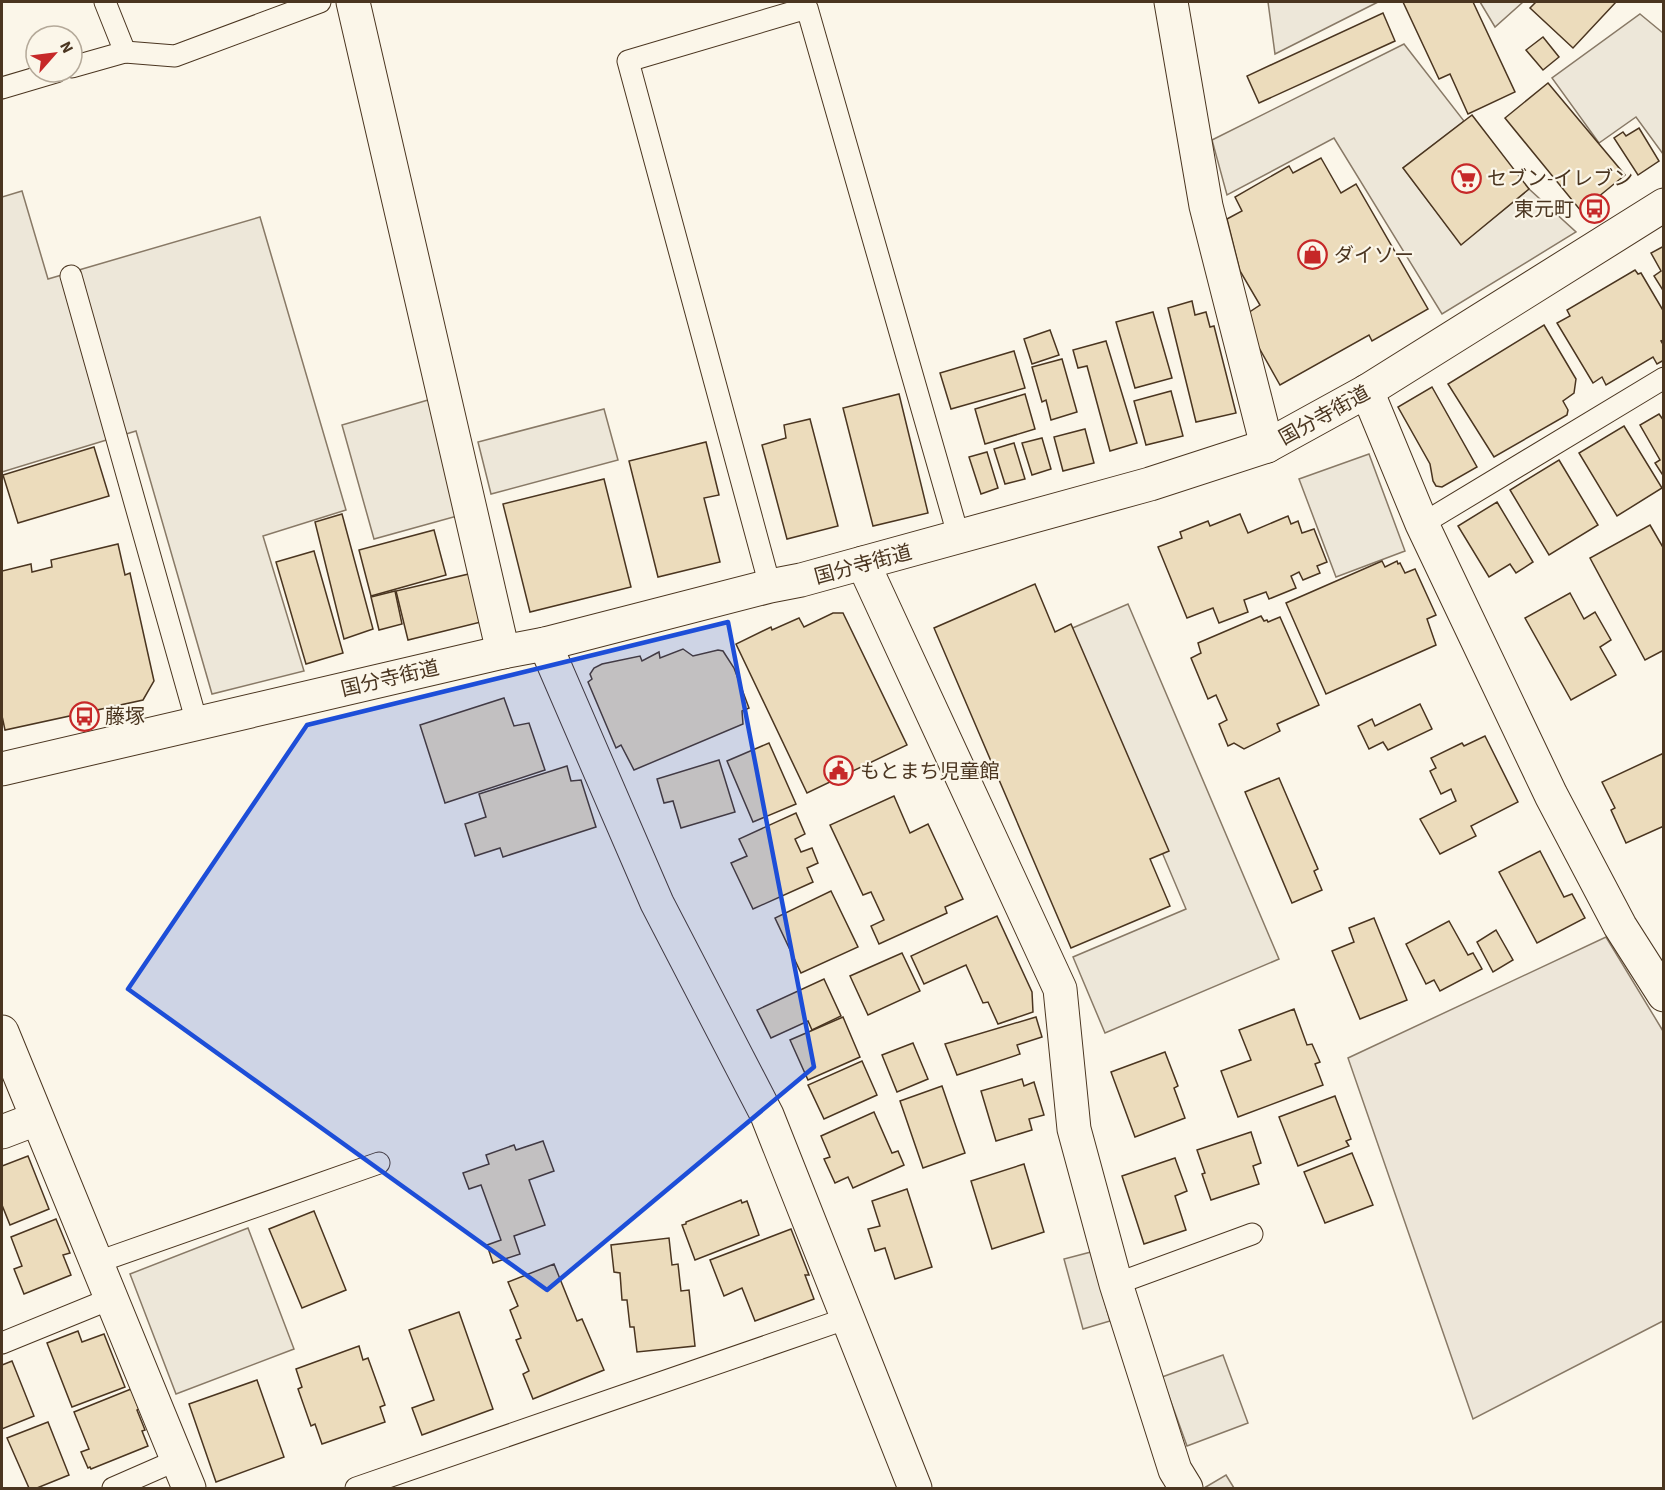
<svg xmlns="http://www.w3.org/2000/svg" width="1665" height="1490" viewBox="0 0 1665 1490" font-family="'Source Sans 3','Noto Sans JP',sans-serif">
<rect width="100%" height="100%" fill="#fbf6e9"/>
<polygon fill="#ede6d9" stroke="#887966" stroke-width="1.5" points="1606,937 1663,1031 1663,1321 1473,1419 1348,1058"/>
<g fill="#ede7d9" stroke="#887966" stroke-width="1.5">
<polygon points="1268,2 1378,2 1275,54"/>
<polygon points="1480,2 1523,2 1495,27"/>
<polygon points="1640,14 1663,33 1663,154 1636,117 1599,143 1552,78"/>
<polygon points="1404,44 1464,121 1403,168 1461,244 1529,189 1576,232 1442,314 1334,138 1227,195 1212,140"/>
<polygon points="22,191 48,279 260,217 346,510 263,536 304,671 212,694 136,431 2,472 2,197"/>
<polygon points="435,398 468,513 374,539 342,425"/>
<polygon points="604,409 618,460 491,494 478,442"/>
<polygon points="1369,454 1405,551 1336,577 1299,479"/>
<polygon points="1128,604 1279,959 1105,1033 1073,957 1186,909 1068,630"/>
<polygon points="248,1228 294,1349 176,1394 130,1274"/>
<polygon points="1091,1252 1110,1321 1083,1329 1064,1259"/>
<polygon points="1223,1355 1248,1423 1187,1446 1162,1377"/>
<polygon points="1226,1475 1234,1488 1204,1488"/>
</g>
<g fill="#ecdcbc" stroke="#4a3520" stroke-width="1.5">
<polygon points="1403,2 1473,2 1515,92 1468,114 1450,74 1439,79"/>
<polygon points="1536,2 1616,2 1573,48 1530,8"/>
<polygon points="1383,13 1395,41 1259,103 1247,76"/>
<polygon points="1543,37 1559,57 1543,70 1526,50"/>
<polygon points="1548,83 1625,175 1581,211 1505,118"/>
<polygon points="1472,115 1529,189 1461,245 1403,168"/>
<polygon points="1639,128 1659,161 1638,175 1614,138 1623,132 1626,136"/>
<polygon points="1321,158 1341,193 1356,184 1428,309 1372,341 1369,335 1280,385 1258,346 1248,313 1260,305 1240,271 1227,219 1242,211 1235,197 1289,166 1293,173"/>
<polygon points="1664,246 1664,292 1654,276 1661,271 1651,253"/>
<polygon points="1635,270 1638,274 1641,273 1664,312 1664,340 1661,341 1664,346 1664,360 1657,364 1653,357 1606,385 1602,377 1593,383 1557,323 1570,316 1567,310"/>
<polygon points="1192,301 1195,315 1206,312 1210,327 1214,326 1236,413 1196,422 1168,308"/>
<polygon points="1153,312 1172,378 1135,388 1116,322"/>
<polygon points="1544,325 1576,379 1574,393 1563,401 1568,410 1567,415 1494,457 1448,384"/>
<polygon points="1050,330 1059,355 1032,364 1024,339"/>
<polygon points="1106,341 1137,443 1110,451 1087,366 1078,368 1073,350"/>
<polygon points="1014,351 1025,388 951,409 940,373"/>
<polygon points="1062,359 1077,412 1051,420 1046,400 1042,402 1032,367"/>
<polygon points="1432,387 1477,467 1442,487 1436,486 1433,481 1430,464 1398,407"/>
<polygon points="1171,391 1183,436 1146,445 1134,401"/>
<polygon points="899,394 928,513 873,526 843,408"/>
<polygon points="1025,394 1035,429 985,444 975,409"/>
<polygon points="1659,414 1664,421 1664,477 1655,463 1660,460 1640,425"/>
<polygon points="810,419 838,526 787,539 762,445 786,438 784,425"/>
<polygon points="1624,426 1662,488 1617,516 1579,453"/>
<polygon points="1085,429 1094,463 1063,471 1054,437"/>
<polygon points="1042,438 1051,469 1032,475 1022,443"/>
<polygon points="706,442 719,495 704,498 720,562 658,577 629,461"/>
<polygon points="1014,443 1025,479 1005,484 994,449"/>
<polygon points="94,447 109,496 18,523 3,475"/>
<polygon points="987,452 998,488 981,494 969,457"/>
<polygon points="1559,460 1598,525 1549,555 1510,490"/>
<polygon points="604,479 631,587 530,612 503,504"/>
<polygon points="1497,502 1533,562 1516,573 1510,564 1489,577 1458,526"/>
<polygon points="342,514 373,629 344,639 315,522"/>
<polygon points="1240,514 1248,533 1288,516 1291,524 1298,521 1302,533 1314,529 1327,562 1317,566 1320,573 1303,580 1299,572 1291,576 1296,588 1269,599 1266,592 1244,600 1248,612 1219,623 1213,608 1187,618 1158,547 1182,538 1180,532 1208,521 1210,526"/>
<polygon points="1650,525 1664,549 1664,650 1645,660 1590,558"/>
<polygon points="434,530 446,575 371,596 359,550"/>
<polygon points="118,544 125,575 130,573 154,681 143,700 5,730 2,716 2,571 31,564 32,572 52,567 51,560"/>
<polygon points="314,551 343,653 306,664 276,562"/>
<polygon points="1382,561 1385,567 1397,561 1398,564 1400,563 1405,573 1415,569 1436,615 1427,619 1436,645 1326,694 1286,603"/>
<polygon points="473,573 485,621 408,640 396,591"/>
<polygon points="1035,584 1055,632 1071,624 1169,851 1150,859 1170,906 1071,948 934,628"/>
<polygon points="395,591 402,624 379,630 371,597"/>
<polygon points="1570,593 1584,619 1595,612 1611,640 1600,647 1616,675 1571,700 1525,618"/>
<polygon points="833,613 843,613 907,745 807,793 736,644 771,627 772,630 799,618 804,627"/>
<polygon points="1261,616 1264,621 1267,620 1268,622 1280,617 1319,705 1277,724 1280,731 1244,749 1234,743 1228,746 1219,724 1227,720 1216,695 1208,699 1191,658 1201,653 1198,643"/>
<polygon points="683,649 693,656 718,650 723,651 734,668 749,708 742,711 743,724 634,770 621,745 616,748 588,682 592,679 590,674 594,668 602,664 640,656 642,661 659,652 660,658"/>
<polygon points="504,698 514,726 529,723 545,770 445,803 420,725"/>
<polygon points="1420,704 1432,729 1388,750 1383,742 1369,749 1358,726 1372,719 1375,726"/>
<polygon points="1485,736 1518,802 1471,826 1476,836 1440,854 1420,819 1456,801 1451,789 1441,794 1430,771 1436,768 1431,758 1462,743 1464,746"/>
<polygon points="769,743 796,804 753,822 727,761"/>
<polygon points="1664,753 1664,826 1626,843 1611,810 1615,808 1602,782"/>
<polygon points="719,760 735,812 681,828 673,801 664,803 657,779"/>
<polygon points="567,766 571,781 581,780 596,827 503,857 500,848 475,856 465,824 486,817 479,794"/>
<polygon points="1279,778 1318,869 1314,871 1322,890 1292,903 1245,792"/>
<polygon points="894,796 910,833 928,824 963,899 945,907 947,913 879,944 871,926 884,920 871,892 863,895 830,825"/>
<polygon points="796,813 805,834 795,839 801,852 812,848 818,863 807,868 813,882 753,909 731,863 747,856 739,839"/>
<polygon points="1540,851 1564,897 1572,894 1585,918 1537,943 1499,872"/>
<polygon points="831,891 858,947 801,973 775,918"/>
<polygon points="997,916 1032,992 1033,1012 998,1024 988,1002 983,1003 966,965 924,984 911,956"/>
<polygon points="1374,918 1407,1000 1360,1019 1332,951 1354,942 1349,928"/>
<polygon points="1449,921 1468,955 1473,953 1482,969 1440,991 1434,980 1426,984 1406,944"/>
<polygon points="1496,930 1513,960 1493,972 1477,942"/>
<polygon points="902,953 920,991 868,1015 850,976"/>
<polygon points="824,979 841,1016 812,1030 808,1021 771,1038 757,1010"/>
<polygon points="1294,1009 1307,1045 1312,1044 1320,1062 1315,1064 1323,1085 1238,1117 1221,1071 1251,1060 1239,1030"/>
<polygon points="843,1017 860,1057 808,1080 790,1040"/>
<polygon points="1036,1017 1042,1037 1017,1045 1020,1054 957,1075 945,1044"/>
<polygon points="913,1043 928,1079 897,1092 882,1055"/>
<polygon points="1165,1052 1178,1086 1174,1088 1185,1118 1135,1137 1111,1072"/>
<polygon points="862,1061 877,1095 824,1119 808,1085"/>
<polygon points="1022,1079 1024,1086 1034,1082 1044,1115 1029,1119 1032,1130 996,1141 981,1091"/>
<polygon points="942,1086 965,1153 923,1168 900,1101"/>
<polygon points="1335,1096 1351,1139 1346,1141 1349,1146 1298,1166 1279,1117"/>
<polygon points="874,1112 892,1153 898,1151 904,1165 853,1188 848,1177 835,1183 824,1159 830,1157 821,1136"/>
<polygon points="1251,1132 1261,1163 1253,1166 1259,1184 1211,1200 1202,1174 1205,1173 1197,1150"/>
<polygon points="543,1141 554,1171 529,1180 545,1225 514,1236 520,1254 493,1263 487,1245 501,1240 481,1185 469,1189 463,1173 489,1164 486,1155 514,1145 516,1150"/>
<polygon points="1352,1153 1373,1205 1325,1223 1304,1172"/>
<polygon points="28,1156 49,1209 10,1225 2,1205 2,1166"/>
<polygon points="1175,1158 1187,1191 1175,1196 1186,1230 1144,1244 1122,1176"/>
<polygon points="1024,1164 1044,1232 992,1249 971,1181"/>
<polygon points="907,1189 932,1267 895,1279 885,1248 875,1251 868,1229 880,1226 872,1201"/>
<polygon points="741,1200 742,1203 747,1201 759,1235 695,1260 682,1225 686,1224 686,1222"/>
<polygon points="314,1211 346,1290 302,1308 269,1229"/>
<polygon points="56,1219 70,1253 63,1255 71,1275 24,1294 14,1269 22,1266 11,1237"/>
<polygon points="791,1229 809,1275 805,1275 814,1299 755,1321 742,1288 724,1296 710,1260"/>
<polygon points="669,1238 672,1265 678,1264 681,1291 689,1290 695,1346 637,1352 634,1327 630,1327 627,1300 622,1300 620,1273 614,1272 611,1245"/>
<polygon points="554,1264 577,1321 582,1319 604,1370 533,1399 523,1374 529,1371 516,1340 521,1338 510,1310 518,1306 508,1282"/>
<polygon points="459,1312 493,1409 422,1435 412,1408 434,1400 409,1330"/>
<polygon points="78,1331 82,1342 104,1334 125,1387 72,1407 47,1343"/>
<polygon points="359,1346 363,1360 368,1358 385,1405 380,1407 385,1422 322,1444 315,1424 311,1426 298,1389 302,1387 296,1369"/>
<polygon points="12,1361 34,1416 2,1429 2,1365"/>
<polygon points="257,1380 284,1457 216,1482 189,1404"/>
<polygon points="131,1389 139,1409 137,1410 145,1430 142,1431 148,1446 91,1469 90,1467 88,1468 81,1452 89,1449 74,1412"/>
<polygon points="48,1422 69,1475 37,1488 29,1488 7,1438"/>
</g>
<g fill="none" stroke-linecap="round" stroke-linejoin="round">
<defs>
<g id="service">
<polyline points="105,2 125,52"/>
<polyline points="72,67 125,52 175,56 320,2"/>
<polyline points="2,88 56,72"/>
<polyline points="71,276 197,723"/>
<polyline points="1422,524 1664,378"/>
<polyline points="770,586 628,61 807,8 959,538"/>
<polyline points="95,1263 379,1163"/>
<polyline points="1116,1284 1252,1234"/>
<polyline points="2,1343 110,1299"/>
<polyline points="113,1488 177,1460"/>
<polyline points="356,1488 848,1318"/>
</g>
<g id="minor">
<polyline points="353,2 503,652"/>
<polyline points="1171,2 1206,206 1267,446"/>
<polyline points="1367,391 1422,524 1551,795 1620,926 1664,995"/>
<polyline points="863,563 1060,989 1074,1129 1116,1284 1175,1470 1186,1488"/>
<polyline points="545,644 657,903 767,1115 915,1488"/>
<polyline points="2,1032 189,1488"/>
<polyline points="2,1132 36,1119"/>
</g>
<polyline id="secondary" points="2,769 503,652 545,644 770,586 801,580 1150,484 1267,446 1367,391 1664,205"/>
</defs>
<use href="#service" stroke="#4a3520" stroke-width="23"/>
<use href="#minor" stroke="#4a3520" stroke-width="35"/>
<use href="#secondary" stroke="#4a3520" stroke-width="35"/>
<use href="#service" stroke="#fbf6e9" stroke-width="21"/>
<use href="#minor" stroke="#fbf6e9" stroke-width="33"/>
<use href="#secondary" stroke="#fbf6e9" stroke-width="33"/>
</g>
<path fill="#1d4ed8" fill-opacity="0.2" stroke="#1d4ed8" stroke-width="4.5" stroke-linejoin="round" d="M728,622L814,1067L547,1290L128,989L307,725Z"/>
<defs>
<symbol id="supermarket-ring" viewBox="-11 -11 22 22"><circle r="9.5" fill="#fbf6e9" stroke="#c62828" stroke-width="1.5"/><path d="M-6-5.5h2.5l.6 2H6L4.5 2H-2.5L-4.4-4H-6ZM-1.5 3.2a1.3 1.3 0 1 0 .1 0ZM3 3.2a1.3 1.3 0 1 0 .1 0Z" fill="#c62828"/></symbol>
<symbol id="bus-ring" viewBox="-11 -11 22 22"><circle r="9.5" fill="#fbf6e9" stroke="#c62828" stroke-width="1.5"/><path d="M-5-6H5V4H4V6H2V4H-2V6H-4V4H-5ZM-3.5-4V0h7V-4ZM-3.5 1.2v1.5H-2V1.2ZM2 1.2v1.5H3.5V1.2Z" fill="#c62828"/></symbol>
<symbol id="shop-ring" viewBox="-11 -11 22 22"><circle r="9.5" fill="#fbf6e9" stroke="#c62828" stroke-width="1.5"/><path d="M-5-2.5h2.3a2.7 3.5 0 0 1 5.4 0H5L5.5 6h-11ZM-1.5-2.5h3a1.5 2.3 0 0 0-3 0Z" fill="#c62828"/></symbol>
<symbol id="civic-ring" viewBox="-11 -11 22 22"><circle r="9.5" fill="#fbf6e9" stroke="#c62828" stroke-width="1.5"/><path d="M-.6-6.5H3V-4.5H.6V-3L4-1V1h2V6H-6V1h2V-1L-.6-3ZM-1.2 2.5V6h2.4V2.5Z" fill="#c62828"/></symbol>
</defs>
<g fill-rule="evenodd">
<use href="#supermarket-ring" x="1450" y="162" width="33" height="33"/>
<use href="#bus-ring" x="1578" y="192" width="33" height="33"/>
<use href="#shop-ring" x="1296" y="238" width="33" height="33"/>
<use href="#bus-ring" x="68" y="700" width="33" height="33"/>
<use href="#civic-ring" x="822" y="754" width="33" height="33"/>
</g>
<g text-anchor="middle" stroke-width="4.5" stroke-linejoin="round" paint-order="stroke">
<g font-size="20" fill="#4a3520" stroke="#fbf6e9" text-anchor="start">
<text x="1487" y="185">セブン-イレブン</text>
<text x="1574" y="216" text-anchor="end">東元町</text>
<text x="1334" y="262">ダイソー</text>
<text x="105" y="723">藤塚</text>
<text x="860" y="778">もとまち児童館</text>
</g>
<g font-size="20" fill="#4a3520" stroke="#fbf6e9">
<text transform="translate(1324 415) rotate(-29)" y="7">国分寺街道</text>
<text transform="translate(863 564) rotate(-15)" y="7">国分寺街道</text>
<text transform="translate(390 678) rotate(-13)" y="7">国分寺街道</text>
</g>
</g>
<rect width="1665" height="1490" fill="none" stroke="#4a3520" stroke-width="6"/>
<g transform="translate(54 54) rotate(62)"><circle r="28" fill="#fbf6e9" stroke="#b4a999" stroke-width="1.5"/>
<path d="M0-4.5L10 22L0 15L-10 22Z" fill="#c62828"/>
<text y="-9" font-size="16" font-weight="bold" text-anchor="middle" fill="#4a3520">N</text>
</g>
</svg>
